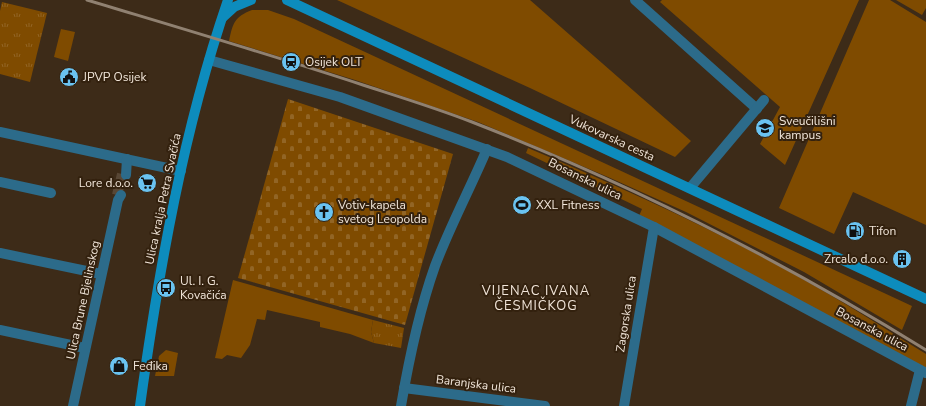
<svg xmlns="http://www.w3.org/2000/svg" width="926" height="406" viewBox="0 0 926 406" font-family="'Nunito Sans',sans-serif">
<defs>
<pattern id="cemetery-stones" width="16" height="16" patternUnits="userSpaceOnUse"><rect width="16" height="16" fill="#7f4b00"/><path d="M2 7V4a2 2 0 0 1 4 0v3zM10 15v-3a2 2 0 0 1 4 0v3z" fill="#926525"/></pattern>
<pattern id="park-tufts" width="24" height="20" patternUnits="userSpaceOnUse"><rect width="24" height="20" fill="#7f4b00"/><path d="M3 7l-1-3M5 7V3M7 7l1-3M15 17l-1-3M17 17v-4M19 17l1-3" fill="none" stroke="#926525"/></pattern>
</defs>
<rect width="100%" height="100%" fill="#3d2b18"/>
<g fill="#7f4b00">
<polygon points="337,0 530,0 691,141 675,157 530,88"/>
<polygon points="662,0 859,0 785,165 760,144 780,107 660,2"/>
<polygon points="869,0 890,0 926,22 926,225 853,192 834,234 779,208"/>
<polygon points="896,0 926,0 926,8 922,15"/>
<path d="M252,10H268L294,19L912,306L902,330L804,272L686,212L608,177L478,122L355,80L229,41C233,23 234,17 252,10Z"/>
<polygon points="61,29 75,32 68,61 54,57"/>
<path d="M528,148C620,187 712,228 799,277C842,301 884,328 926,354V369L639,216L642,209L526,153Z"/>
<polygon points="233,280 373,320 371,332 374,343 350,334 320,327 320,322 267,310 265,320 257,319 250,345 241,358 227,355 222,359 215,358"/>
<polygon points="166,350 178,353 174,376 155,376 159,356"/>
</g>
<polygon fill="url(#cemetery-stones)" points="288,99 453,154 405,325 238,278"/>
<g fill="url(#park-tufts)">
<polygon points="2,2 47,13 30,82 0,74 0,11"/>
<polygon points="373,320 404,328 401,348 374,343 371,332"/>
</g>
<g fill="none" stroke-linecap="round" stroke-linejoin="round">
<polyline stroke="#584735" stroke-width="10" stroke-dasharray="10 5" stroke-linecap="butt" points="117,195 122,174"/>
<g stroke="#2c6b8a" stroke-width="10">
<polyline points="635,0 757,109"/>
<polyline points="209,60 340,97 507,157 654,227 926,373"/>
<polyline points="0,132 181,171"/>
<polyline points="126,175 127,159"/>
<polyline points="0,182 51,193"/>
<polyline points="690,188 764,100"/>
<polyline points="0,253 101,274"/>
<polyline points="0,330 85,348"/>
<polyline points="404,388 545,406"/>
<polyline points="73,406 118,200 121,195"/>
<path d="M401,406C409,359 419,311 435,266C450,226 470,189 487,149"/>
<polyline points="624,406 654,227"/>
<polyline points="911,406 920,370"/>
</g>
<g stroke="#0d8cbd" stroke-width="10">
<polyline points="287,0 926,299"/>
<polyline points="223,17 234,7 251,0"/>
<path d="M140,406C159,269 183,131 228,0"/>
</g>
<path stroke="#908171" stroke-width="3" d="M87,0C180,28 272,55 363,85C400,97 436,108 472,122C631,184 781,260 926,350"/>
</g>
<defs>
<symbol id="station-disc" viewBox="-11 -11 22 22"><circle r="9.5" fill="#6ac3f1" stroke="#33210e"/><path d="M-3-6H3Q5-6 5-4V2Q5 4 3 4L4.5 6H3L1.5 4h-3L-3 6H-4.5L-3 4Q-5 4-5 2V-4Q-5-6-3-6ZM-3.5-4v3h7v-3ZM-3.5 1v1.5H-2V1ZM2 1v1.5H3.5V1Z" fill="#111"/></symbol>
<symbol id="civic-disc" viewBox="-11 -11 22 22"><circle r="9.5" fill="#6ac3f1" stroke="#33210e"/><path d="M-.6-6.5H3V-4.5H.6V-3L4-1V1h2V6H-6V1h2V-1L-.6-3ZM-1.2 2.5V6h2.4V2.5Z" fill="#111"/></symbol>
<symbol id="university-disc" viewBox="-11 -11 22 22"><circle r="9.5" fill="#6ac3f1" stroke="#33210e"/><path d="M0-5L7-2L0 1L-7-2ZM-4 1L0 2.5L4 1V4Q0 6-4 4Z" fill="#111"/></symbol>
<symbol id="supermarket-disc" viewBox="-11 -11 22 22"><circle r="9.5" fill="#6ac3f1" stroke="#33210e"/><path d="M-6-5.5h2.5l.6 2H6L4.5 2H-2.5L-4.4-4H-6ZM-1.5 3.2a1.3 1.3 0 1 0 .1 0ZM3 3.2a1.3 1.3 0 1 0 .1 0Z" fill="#111"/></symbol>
<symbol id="stadium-disc" viewBox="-11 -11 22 22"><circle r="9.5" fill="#6ac3f1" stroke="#33210e"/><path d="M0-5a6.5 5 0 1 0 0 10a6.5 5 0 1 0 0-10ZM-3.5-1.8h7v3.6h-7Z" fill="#111"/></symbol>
<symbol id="church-disc" viewBox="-11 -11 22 22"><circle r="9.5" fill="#6ac3f1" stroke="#33210e"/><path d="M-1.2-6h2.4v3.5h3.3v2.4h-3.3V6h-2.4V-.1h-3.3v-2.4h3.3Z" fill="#111"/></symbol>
<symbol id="fuel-disc" viewBox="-11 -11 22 22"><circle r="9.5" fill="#6ac3f1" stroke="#33210e"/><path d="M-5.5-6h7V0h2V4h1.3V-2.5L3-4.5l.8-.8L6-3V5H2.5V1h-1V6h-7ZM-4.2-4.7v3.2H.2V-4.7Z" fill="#111"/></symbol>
<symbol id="building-disc" viewBox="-11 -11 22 22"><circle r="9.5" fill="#6ac3f1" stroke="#33210e"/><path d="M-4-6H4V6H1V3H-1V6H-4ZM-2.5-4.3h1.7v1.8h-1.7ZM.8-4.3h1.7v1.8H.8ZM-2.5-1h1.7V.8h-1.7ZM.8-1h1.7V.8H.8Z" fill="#111"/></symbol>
<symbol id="bus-disc" viewBox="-11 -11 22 22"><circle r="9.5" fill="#6ac3f1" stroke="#33210e"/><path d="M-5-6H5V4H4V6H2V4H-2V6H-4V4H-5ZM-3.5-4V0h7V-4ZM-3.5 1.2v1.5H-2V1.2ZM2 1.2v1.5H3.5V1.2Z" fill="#111"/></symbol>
<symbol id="shop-disc" viewBox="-11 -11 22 22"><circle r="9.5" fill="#6ac3f1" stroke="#33210e"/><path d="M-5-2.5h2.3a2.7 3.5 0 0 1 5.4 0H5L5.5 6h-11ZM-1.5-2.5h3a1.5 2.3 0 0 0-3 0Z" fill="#111"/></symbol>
</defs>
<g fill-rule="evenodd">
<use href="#station-disc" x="280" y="51" width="22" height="22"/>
<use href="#civic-disc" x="58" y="66" width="22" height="22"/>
<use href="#university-disc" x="754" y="117" width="22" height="22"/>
<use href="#supermarket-disc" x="136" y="172" width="22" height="22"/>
<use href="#stadium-disc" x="511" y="194" width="22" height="22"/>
<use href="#church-disc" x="313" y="201" width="22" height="22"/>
<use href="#fuel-disc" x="844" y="220" width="22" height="22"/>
<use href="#building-disc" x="891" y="248" width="22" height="22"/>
<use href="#bus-disc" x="155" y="277" width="22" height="22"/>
<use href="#shop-disc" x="108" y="355" width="22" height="22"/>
</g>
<g text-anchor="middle" stroke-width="4" stroke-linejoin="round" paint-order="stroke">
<g font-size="12" fill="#f2e6da" stroke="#33210e" text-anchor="start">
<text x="305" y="66">Osijek OLT</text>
<text x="83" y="81">JPVP Osijek</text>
<text x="779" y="125">Sveučilišni<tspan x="779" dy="14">kampus</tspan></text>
<text x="133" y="187" text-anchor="end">Lore d.o.o.</text>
<text x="338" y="209">Votiv-kapela<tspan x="338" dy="14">svetog Leopolda</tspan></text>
<text x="536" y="209">XXL Fitness</text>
<text x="869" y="235">Tifon</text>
<text x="888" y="263" text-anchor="end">Zrcalo d.o.o.</text>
<text x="180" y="285">Ul. I. G.<tspan x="180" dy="14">Kovačića</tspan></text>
<text x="133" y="370">Feđika</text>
</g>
<g font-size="12" fill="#f2e6da" stroke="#33210e">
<text transform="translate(612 138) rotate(25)" y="4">Vukovarska cesta</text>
<text transform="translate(585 179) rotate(26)" y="4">Bosanska ulica</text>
<text transform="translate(163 199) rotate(-78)" y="4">Ulica kralja Petra Svačića</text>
<text transform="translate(83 300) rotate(-78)" y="4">Ulica Brune Bjelinskog</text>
<text transform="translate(626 314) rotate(-81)" y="4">Zagorska ulica</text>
<text transform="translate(872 329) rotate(28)" y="4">Bosanska ulica</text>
<text transform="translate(476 384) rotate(7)" y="4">Baranjska ulica</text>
</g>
<g font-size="13" letter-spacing="1" fill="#f2e6da" stroke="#33210e">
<text x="536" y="295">VIJENAC IVANA<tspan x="536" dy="15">ČESMIČKOG</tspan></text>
</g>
</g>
</svg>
